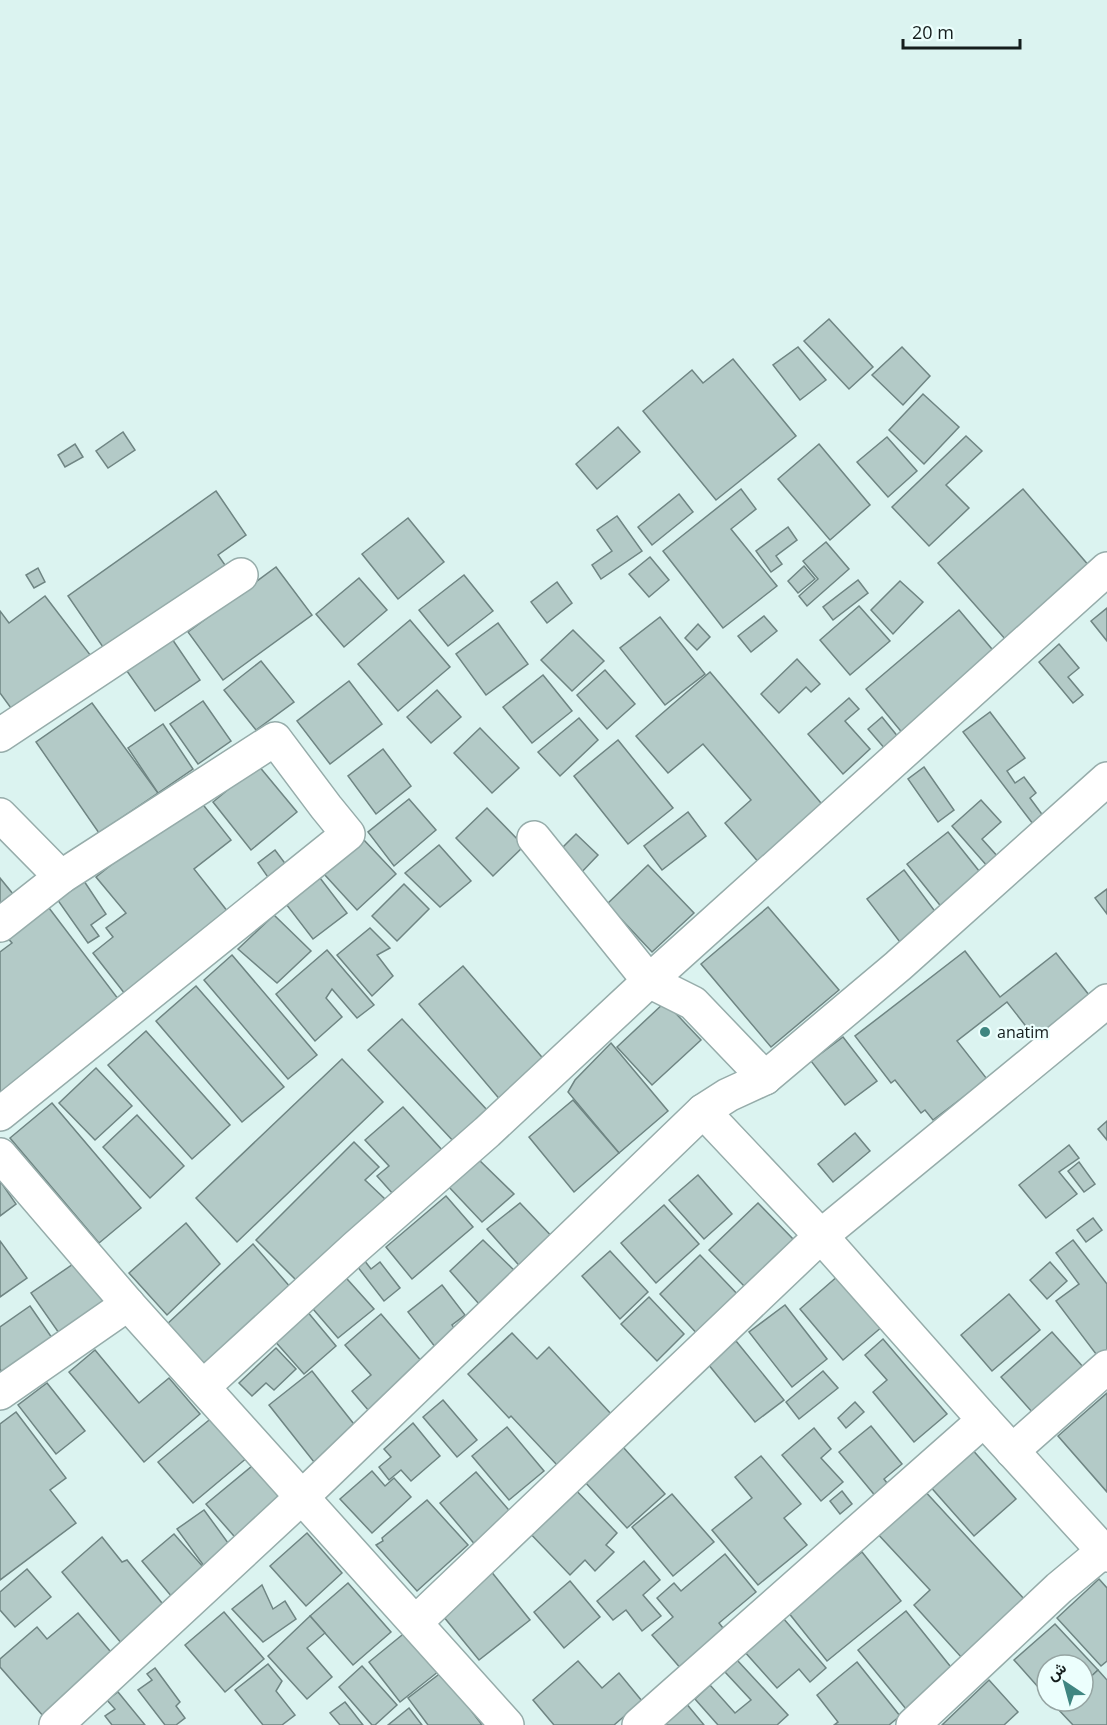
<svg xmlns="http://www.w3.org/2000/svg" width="1107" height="1725" viewBox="0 0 1107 1725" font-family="'Open Sans',Vazirmatn,sans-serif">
<rect width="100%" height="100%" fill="#dbf3f0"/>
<g fill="#b3cac7" stroke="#6f8583" stroke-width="1.5">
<polygon points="829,319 873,367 849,389 804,341"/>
<polygon points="798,347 826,380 800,400 773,365"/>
<polygon points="902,347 930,376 903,405 872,375"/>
<polygon points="733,359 796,436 716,500 643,411 692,370 703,383"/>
<polygon points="923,394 959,427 924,464 889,430"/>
<polygon points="618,427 640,452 597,489 576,464"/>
<polygon points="123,432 135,450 108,468 96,451"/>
<polygon points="966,436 982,451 946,485 969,508 929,546 892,507"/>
<polygon points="887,437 917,471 888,497 857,462"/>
<polygon points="75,444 83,457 65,467 58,455"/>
<polygon points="819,444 870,505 830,540 778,479"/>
<polygon points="741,489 756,509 731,529 777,586 723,628 663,551"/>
<polygon points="1023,489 1090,567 1006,640 938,563"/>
<polygon points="216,491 246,535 218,555 225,565 105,650 68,596"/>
<polygon points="679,494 693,512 652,545 638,527"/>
<polygon points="617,516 642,551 601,579 592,565 612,551 597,530"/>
<polygon points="408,518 444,562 398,599 362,554"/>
<polygon points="788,527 797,540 776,556 782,564 771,572 756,551"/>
<polygon points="826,542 849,569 807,606 799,596 818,579 803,561"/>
<polygon points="650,557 669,580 649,597 629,574"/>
<polygon points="804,566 815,579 798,593 788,581"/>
<polygon points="276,567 312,615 223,680 188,632"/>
<polygon points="38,568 45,582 34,588 26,575"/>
<polygon points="464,575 493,611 448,646 419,610"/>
<polygon points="359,578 387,610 344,647 316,614"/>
<polygon points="858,580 868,593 833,620 823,607"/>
<polygon points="900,581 923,602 893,634 871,610"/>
<polygon points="557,582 572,603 547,623 531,602"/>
<polygon points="45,596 91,656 16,715 0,693 0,611 9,623"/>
<polygon points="859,606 890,641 850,675 820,640"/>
<polygon points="1107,608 1107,641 1091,621"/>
<polygon points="959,610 997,655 904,735 866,689"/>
<polygon points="764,616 777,631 751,652 738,636"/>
<polygon points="660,617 705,674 665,705 620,648"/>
<polygon points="410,620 450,667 398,711 358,664"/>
<polygon points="498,623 528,664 486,695 456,654"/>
<polygon points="698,624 710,637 697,650 685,638"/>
<polygon points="573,630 604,661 572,691 541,660"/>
<polygon points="168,633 200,680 155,711 122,664"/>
<polygon points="1059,644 1079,668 1068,677 1083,695 1073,703 1039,662"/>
<polygon points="797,659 820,684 811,692 806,687 779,713 761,694"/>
<polygon points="261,661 294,702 256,730 224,690"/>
<polygon points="605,670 635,704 607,729 577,695"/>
<polygon points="710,672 826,809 760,864 725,823 751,800 703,744 668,773 636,736"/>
<polygon points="543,675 572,711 532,743 503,707"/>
<polygon points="349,681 382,724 330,764 297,721"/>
<polygon points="437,690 461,717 431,743 407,717"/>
<polygon points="849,698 859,709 845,721 870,749 843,774 808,734"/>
<polygon points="203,701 231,741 198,764 170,724"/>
<polygon points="92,703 158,793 99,833 36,742"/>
<polygon points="990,712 1025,758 1007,771 1015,783 1024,777 1036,793 1030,798 1044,817 1033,824 963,732"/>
<polygon points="882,717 899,738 886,750 868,729"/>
<polygon points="579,718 598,740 560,776 538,752"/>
<polygon points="163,724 193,769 158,793 128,748"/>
<polygon points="480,728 519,768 492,793 454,753"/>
<polygon points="618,740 673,808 628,844 574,776"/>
<polygon points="383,749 411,786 376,814 348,776"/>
<polygon points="258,765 297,812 251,850 213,802"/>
<polygon points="924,767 954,810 938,822 908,779"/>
<polygon points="197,797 231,840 194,869 228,912 125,994 93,953 113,937 106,928 126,913 96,877"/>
<polygon points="409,799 436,830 394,866 368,832"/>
<polygon points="981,800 1001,822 982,839 999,858 988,867 952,826"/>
<polygon points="487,808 524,846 493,876 456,838"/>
<polygon points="688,812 706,836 662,870 644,846"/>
<polygon points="948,832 987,881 947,914 907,864"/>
<polygon points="576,834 598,855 578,876 556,854"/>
<polygon points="363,839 396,874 357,910 324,874"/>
<polygon points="439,845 471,881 440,907 405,873"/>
<polygon points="275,850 290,870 272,883 258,863"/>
<polygon points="648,865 694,913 652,952 607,904"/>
<polygon points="904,870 940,918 903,946 867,899"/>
<polygon points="0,878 13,894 0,904"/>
<polygon points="320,878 347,913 313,939 286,904"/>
<polygon points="84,881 106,914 91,925 99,936 88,943 57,899"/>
<polygon points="404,884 429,909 397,941 372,916"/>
<polygon points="1107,889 1107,914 1095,898"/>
<polygon points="46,904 122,1004 0,1097 0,952 12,943 5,935"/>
<polygon points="768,907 839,990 771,1047 701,964"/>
<polygon points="274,915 311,951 277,983 238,949"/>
<polygon points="370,928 390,948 377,955 393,976 372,996 337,955"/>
<polygon points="327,950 374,1005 357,1018 332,989 326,998 342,1017 315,1041 276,994"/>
<polygon points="965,951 1000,997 1056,953 1089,995 1035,1038 1007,1002 957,1041 987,1079 933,1120 925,1110 921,1113 895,1080 891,1083 855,1036"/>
<polygon points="232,955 317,1055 288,1079 204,980"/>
<polygon points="463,966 547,1063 502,1102 419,1004"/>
<polygon points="196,986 284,1087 242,1122 156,1021"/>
<polygon points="665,1002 701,1040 652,1085 617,1047"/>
<polygon points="402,1019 488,1111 455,1143 368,1050"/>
<polygon points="146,1031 230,1125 192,1159 108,1065"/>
<polygon points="843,1037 877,1081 845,1105 811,1061"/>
<polygon points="611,1043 668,1111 619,1153 568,1092 575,1080"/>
<polygon points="342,1059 383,1102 237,1242 196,1198"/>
<polygon points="96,1068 132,1106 95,1140 59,1103"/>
<polygon points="573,1100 619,1153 574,1192 529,1137"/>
<polygon points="52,1103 141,1208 99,1243 10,1138"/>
<polygon points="403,1107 443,1151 393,1194 377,1176 389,1166 365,1140"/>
<polygon points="137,1115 184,1166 150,1198 103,1147"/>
<polygon points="1107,1121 1107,1140 1098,1129"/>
<polygon points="855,1133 870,1151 833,1182 818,1164"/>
<polygon points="354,1142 379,1167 365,1180 385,1199 300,1284 256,1240"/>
<polygon points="1069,1145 1079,1158 1059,1172 1077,1194 1046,1218 1019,1185"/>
<polygon points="477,1158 514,1194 482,1222 448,1186"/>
<polygon points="1079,1162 1095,1184 1084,1192 1068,1171"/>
<polygon points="698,1175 732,1214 704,1239 669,1200"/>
<polygon points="0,1181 16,1204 0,1216"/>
<polygon points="446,1196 473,1227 412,1279 386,1247"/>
<polygon points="520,1203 557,1242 524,1271 487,1229"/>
<polygon points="758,1203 794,1240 745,1287 709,1250"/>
<polygon points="664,1205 699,1244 656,1283 621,1243"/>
<polygon points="1093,1218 1102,1230 1086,1242 1077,1230"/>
<polygon points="186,1223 220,1264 167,1315 129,1273"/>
<polygon points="483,1240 520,1276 486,1312 450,1271"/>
<polygon points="1073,1240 1107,1284 1107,1351 1099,1358 1056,1301 1079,1284 1056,1253"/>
<polygon points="0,1241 27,1278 0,1297"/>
<polygon points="253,1244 291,1288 202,1367 165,1326"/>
<polygon points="610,1251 648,1292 620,1319 582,1276"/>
<polygon points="700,1255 742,1299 702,1339 660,1294"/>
<polygon points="79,1260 108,1303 61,1336 31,1293"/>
<polygon points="364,1260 371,1269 380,1262 400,1288 384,1301 357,1266"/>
<polygon points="1050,1262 1067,1281 1047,1299 1030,1280"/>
<polygon points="339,1270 374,1309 338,1338 307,1302"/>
<polygon points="839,1275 883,1326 843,1360 800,1309"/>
<polygon points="442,1285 465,1315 452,1325 459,1335 439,1352 408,1312"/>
<polygon points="1009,1294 1040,1330 992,1371 961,1335"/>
<polygon points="649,1297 684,1334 657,1361 621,1324"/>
<polygon points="785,1305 827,1359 792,1387 749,1332"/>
<polygon points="30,1306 59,1348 9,1383 0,1369 0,1327"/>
<polygon points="306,1310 336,1346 304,1374 273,1339"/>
<polygon points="381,1314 429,1370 374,1417 352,1391 371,1375 345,1345"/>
<polygon points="1052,1332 1084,1368 1033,1413 1001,1377"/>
<polygon points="512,1333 537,1359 549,1347 612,1415 557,1465 511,1416 509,1418 468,1374"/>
<polygon points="883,1339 947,1414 914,1442 873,1392 887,1380 865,1355"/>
<polygon points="736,1341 784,1400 755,1422 708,1364"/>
<polygon points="276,1348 296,1369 274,1390 266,1383 252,1396 239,1383"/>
<polygon points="95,1350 139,1403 169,1378 200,1414 144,1462 69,1372"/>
<polygon points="312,1371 357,1428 314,1462 269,1405"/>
<polygon points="823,1371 838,1388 799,1419 786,1402"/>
<polygon points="47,1383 85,1431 56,1454 18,1405"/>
<polygon points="1107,1393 1107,1492 1058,1436"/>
<polygon points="443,1400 477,1440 457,1457 423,1417"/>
<polygon points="855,1402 864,1412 846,1428 838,1418"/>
<polygon points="16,1412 66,1478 50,1490 76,1523 0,1580 0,1424"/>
<polygon points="214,1416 248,1457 193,1503 158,1462"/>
<polygon points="413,1423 440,1456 411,1481 401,1470 389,1480 379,1467 391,1457 384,1449"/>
<polygon points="871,1426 902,1464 884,1479 890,1487 877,1498 839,1452"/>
<polygon points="507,1427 544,1471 509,1500 472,1456"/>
<polygon points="814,1428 831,1449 821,1458 843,1482 821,1501 782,1455"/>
<polygon points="623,1447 665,1494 627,1528 585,1482"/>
<polygon points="970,1447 1016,1499 974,1536 928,1484"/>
<polygon points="761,1456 801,1504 784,1518 807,1545 758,1585 712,1530 752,1498 735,1477"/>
<polygon points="258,1461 291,1501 240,1543 206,1504"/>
<polygon points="372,1471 385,1486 394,1478 411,1497 372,1533 340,1499"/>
<polygon points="476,1472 514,1516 477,1547 440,1503"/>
<polygon points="570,1484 617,1533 606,1545 614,1552 595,1571 585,1560 570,1575 525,1528"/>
<polygon points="922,1488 1025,1600 962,1658 914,1605 930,1590 875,1531"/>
<polygon points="842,1491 852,1504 840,1514 830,1501"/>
<polygon points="672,1494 714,1542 673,1576 632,1527"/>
<polygon points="427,1500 468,1545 417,1591 376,1545 383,1541 382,1538"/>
<polygon points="204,1510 231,1547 204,1566 177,1529"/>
<polygon points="307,1533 342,1573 306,1606 270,1566"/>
<polygon points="174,1534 204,1568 172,1597 142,1561"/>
<polygon points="102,1537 122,1562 127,1560 166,1608 122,1644 62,1572"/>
<polygon points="862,1552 901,1601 827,1661 788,1612"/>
<polygon points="725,1554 756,1592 719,1623 727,1633 682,1670 652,1635 673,1617 657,1598 674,1583 681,1591"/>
<polygon points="644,1561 660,1580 643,1595 661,1616 642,1631 626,1610 613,1620 597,1601"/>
<polygon points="27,1569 51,1597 15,1627 0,1610 0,1592"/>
<polygon points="490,1570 530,1620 479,1660 439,1611"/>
<polygon points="1099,1579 1107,1588 1107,1661 1101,1666 1057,1618"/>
<polygon points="570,1581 600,1617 564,1648 534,1612"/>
<polygon points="348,1583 391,1632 353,1665 310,1616"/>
<polygon points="262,1585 273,1609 285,1601 296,1619 263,1642 232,1609"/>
<polygon points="906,1611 954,1671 906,1709 858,1650"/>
<polygon points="224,1612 264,1659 225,1692 185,1645"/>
<polygon points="78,1613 115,1657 44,1717 0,1667 0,1659 37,1627 47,1639"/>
<polygon points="310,1616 325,1633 307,1648 332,1677 307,1699 268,1656"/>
<polygon points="783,1618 826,1668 810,1682 799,1669 777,1688 744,1651"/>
<polygon points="1055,1624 1098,1670 1083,1684 1083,1665 1047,1665 1047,1697 1014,1660"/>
<polygon points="407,1631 439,1671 400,1702 369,1662"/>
<polygon points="737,1660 788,1715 777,1725 718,1725 695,1699 710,1685 735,1713 751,1700 725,1672"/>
<polygon points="578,1661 602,1688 619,1673 642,1701 614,1725 554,1725 533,1700"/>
<polygon points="857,1662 900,1716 889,1725 834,1725 838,1722 817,1695"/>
<polygon points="268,1664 282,1681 276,1691 295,1715 282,1725 263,1725 235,1690"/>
<polygon points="362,1666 397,1705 375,1725 372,1725 339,1687"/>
<polygon points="155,1668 180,1702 176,1706 185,1718 176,1725 165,1725 138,1690 152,1680 147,1674"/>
<polygon points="1098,1670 1107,1680 1107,1725 1073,1725 1057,1708 1065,1701 1083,1701 1083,1684"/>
<polygon points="442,1672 482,1725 428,1725 408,1698"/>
<polygon points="989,1680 1018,1712 1004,1725 942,1725"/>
<polygon points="118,1692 145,1725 112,1725 105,1716 115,1709 107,1700"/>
<polygon points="345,1702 363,1725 340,1725 330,1713"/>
<polygon points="685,1702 704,1725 658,1725"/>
<polygon points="409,1708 422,1725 388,1725"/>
</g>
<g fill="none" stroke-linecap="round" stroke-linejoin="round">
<defs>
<g id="minor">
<polyline points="0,735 241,575"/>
<polyline points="0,815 61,877"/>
<polyline points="534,838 649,981 693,1003 765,1078"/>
<polyline points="0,925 61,877 275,739 326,807 348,834 0,1114"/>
<polyline points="703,1111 821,1236 984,1420 1107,1555"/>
<polyline points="0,1155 128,1304 507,1725"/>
<polyline points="203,1387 356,1247 487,1132 649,981 1107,569"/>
<polyline points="0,1393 128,1304"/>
<polyline points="1012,1451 1107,1367"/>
<polyline points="416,1622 821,1236 1107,1001"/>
<polyline points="56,1725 302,1497 703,1111 728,1095 765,1078 898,966 1107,779"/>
<polyline points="639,1725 984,1420"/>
<polyline points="913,1725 1059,1588 1107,1548"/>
</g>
</defs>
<use href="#minor" stroke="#96acaa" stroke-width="36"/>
<use href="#minor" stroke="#fff" stroke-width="33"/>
</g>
<circle fill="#3f8681" stroke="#ecfffd" stroke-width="2" cx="985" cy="1032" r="6"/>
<g text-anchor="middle" stroke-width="4.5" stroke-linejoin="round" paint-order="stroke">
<g font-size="16" fill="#141d1c" stroke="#ecfffd" text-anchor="start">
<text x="997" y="1038">anatim</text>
</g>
</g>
<g transform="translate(1065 1683) rotate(324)"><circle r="28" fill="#ecfffd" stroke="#96a5a3" stroke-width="1.5"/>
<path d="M0-4.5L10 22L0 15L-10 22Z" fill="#3f8681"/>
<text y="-9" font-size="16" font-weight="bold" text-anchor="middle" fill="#141d1c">ش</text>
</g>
<path d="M903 39v9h117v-9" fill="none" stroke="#141d1c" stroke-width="3"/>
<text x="912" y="39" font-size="18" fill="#141d1c" stroke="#ecfffd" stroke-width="4.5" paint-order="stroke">20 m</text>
</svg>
